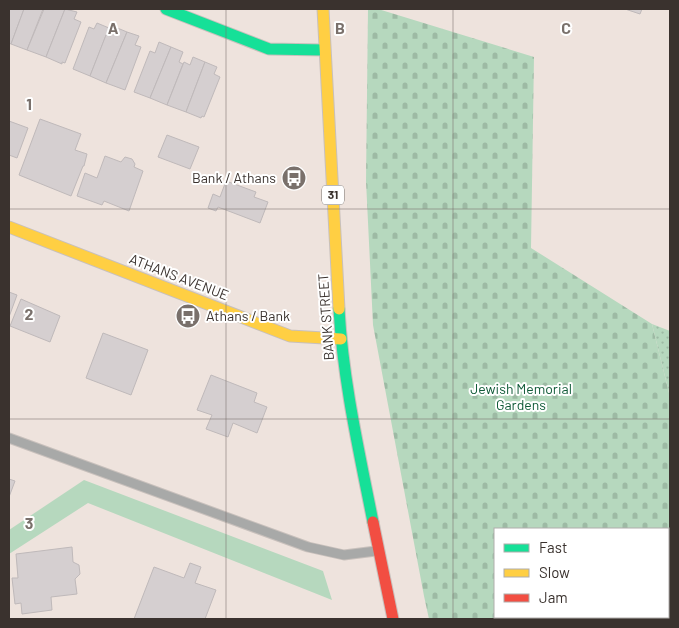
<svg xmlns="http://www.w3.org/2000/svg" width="679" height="628" viewBox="0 0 679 628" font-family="Barlow,sans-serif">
<defs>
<pattern id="cemetery-stones" width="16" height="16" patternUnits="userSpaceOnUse" patternTransform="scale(1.25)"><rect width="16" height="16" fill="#b6d8be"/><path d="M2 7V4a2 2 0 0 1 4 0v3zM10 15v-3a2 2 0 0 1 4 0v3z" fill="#9dbaa4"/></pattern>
<pattern id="park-dots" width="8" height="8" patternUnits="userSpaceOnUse" patternTransform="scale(1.25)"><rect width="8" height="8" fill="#b6d8be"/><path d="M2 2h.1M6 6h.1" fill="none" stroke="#9dbaa4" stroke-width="1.8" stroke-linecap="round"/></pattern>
</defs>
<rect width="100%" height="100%" fill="#eee3dd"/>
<polygon fill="#b6d8be" points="84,480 323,571 332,600 88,503 9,554 9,530"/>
<path fill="url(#cemetery-stones)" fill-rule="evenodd" d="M368,9H378L534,57L531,248L652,324L670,397V619H429L424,596L373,325L366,181ZM495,529H668V617H495Z"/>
<polygon fill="url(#park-dots)" points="652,324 670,331 670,397"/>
<g fill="#d5cfd0" stroke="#bfb9ba">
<polygon points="9,9 24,9 11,44 9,43"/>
<polygon points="24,9 43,9 27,50 11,44"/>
<polygon points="44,9 65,9 46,57 27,50"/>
<polygon points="65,9 77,12 74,19 81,22 65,63 62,62 62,64 46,57"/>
<polygon points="625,9 642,9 640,14"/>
<polygon points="97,23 109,28 90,76 73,69 89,27 94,29"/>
<polygon points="115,27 127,32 106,83 90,76 106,35 111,36"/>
<polygon points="127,32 139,36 135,45 141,47 125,90 106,83"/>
<polygon points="159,42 171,47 150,98 134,92 150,51 155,53"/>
<polygon points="171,47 183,52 179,62 183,64 167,105 150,98"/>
<polygon points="193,57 205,62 186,112 167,105 184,62 190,65"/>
<polygon points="205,62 217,67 214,74 220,77 204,117 202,116 201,118 186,112"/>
<polygon points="40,119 81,134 75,150 87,154 84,166 83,166 71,196 19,175"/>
<polygon points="9,121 28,128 17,158 9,155"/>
<polygon points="167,135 199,147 190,169 158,157"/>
<polygon points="105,156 121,162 125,157 132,159 135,164 134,167 143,171 129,211 104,201 102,205 77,196 85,173 97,178"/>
<polygon points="226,181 256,192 254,197 268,202 260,223 218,207 216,211 208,208 213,194 220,197"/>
<polygon points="9,292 17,295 9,317"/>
<polygon points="21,299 60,316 50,342 10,326"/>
<polygon points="103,333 148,350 131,395 86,378"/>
<polygon points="211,375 257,393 254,402 267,407 257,433 233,423 228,437 206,429 212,415 197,410"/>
<polygon points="9,479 15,481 9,497"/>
<polygon points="72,547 73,562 79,565 80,574 75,579 77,594 51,597 52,610 22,614 21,603 15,604 12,578 18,578 16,554"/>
<polygon points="190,563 201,567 195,583 216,590 205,619 134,619 154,567 184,578"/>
</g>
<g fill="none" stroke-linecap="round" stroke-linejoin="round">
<defs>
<polyline id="lane" points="9,438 308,547 344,555 376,551"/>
<g id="fast">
<polyline points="166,9 269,49 324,50"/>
<path d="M339,309C343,381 359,451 373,522"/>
</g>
<g id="slow">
<polyline points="323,9 339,309"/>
<polyline points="9,227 290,336 341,339"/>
</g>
<polyline id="jam" points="373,522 393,619"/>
</defs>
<use href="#lane" stroke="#c8c0bc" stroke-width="11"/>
<use href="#fast" stroke="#c8c0bc" stroke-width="13"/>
<use href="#slow" stroke="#c8c0bc" stroke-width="13"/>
<use href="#jam" stroke="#c8c0bc" stroke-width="13"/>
<use href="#lane" stroke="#a8a9a8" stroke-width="9"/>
<use href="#fast" stroke="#16e098" stroke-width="11"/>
<use href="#slow" stroke="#ffcf43" stroke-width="11"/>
<use href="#jam" stroke="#f24e42" stroke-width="11"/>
</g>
<path fill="none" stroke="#79706b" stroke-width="1" stroke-opacity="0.55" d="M226,9V619M453,9V619M9,209H670M9,419H670"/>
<defs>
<symbol id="bus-disc" viewBox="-11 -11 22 22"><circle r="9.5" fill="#79706b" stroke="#fff"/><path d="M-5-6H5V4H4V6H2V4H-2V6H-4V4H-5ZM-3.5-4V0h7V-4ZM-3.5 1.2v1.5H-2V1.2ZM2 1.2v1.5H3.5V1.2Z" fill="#fff"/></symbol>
</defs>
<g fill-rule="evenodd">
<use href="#bus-disc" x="280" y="164" width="28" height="28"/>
<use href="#bus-disc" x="174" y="302" width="28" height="28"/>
</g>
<g text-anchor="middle" stroke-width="4" stroke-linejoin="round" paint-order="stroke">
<rect fill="#fff" stroke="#75706d" stroke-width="1" x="322" y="185.5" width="22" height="19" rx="4"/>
<g font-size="12" font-weight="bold" fill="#3a322e">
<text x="333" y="199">31</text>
</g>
<g font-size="14" fill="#3a322e" stroke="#fff" text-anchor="end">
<text x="276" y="183">Bank / Athans</text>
<text x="206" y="321" text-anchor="start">Athans / Bank</text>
</g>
<g font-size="14" fill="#3a322e" stroke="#fff">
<text transform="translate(179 277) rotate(21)" y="5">ATHANS AVENUE</text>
<text transform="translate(326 317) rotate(-94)" y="5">BANK STREET</text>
</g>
<g font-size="14" fill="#0f5a37" stroke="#fff">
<text x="521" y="394">Jewish Memorial<tspan x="521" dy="16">Gardens</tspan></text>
</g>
</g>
<g font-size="16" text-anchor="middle" font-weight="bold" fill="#79706b" stroke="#fff" stroke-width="4" stroke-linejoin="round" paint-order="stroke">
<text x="113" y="34">A</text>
<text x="340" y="34">B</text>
<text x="566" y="34">C</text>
<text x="29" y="110">1</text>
<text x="29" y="320">2</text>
<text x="29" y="529">3</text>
</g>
<rect width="679" height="628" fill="none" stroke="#3a322e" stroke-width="20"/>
<rect x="494" y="528" width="175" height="90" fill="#ffffff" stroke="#b0adab"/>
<rect x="504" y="544" width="25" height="8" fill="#16e098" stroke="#b0adab"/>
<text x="539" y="553" font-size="15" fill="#3a322e">Fast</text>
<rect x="504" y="569" width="25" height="8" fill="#ffcf43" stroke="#b0adab"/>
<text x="539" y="578" font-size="15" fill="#3a322e">Slow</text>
<rect x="504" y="594" width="25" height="8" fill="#f24e42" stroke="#b0adab"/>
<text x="539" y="603" font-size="15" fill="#3a322e">Jam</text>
</svg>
